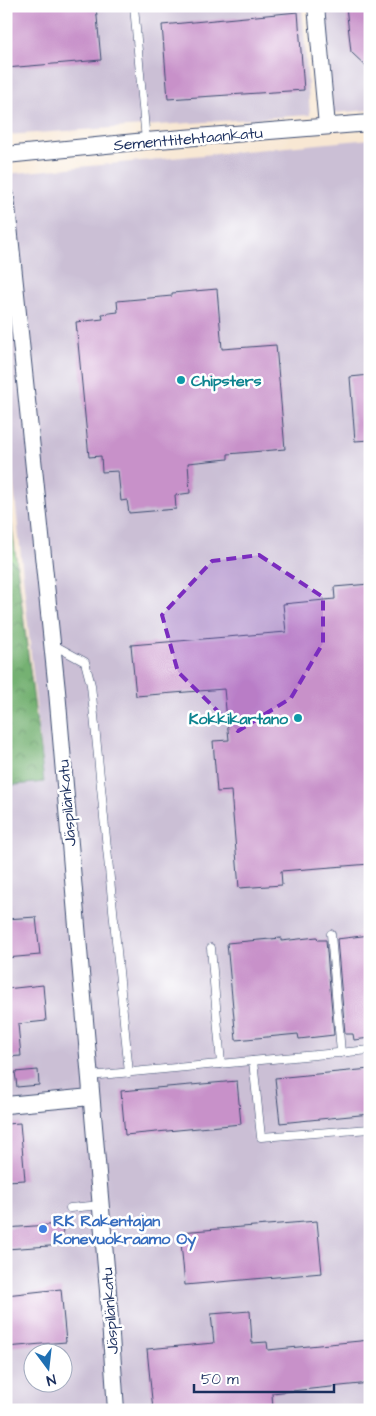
<svg xmlns="http://www.w3.org/2000/svg" width="376" height="1416" viewBox="0 0 376 1416" font-family="'Architects Daughter',sans-serif">
<defs>
<pattern id="green-dots" width="8" height="8" patternUnits="userSpaceOnUse" patternTransform="scale(1.25)"><rect width="8" height="8" fill="#90ce85"/><path d="M2 2h.1M6 6h.1" fill="none" stroke="#7cb175" stroke-width="1.8" stroke-linecap="round"/></pattern>
<pattern id="forest-crowns" width="20" height="18" patternUnits="userSpaceOnUse" patternTransform="scale(1.25)"><rect width="20" height="18" fill="#74b172"/><path d="M2 6a3 3 0 1 1 6 0M12 15a3 3 0 1 1 6 0" fill="none" stroke="#5e9061"/></pattern>
</defs>
<rect width="100%" height="100%" fill="#fff"/>
<filter id="ink" filterUnits="userSpaceOnUse"><feTurbulence type="fractalNoise" baseFrequency=".02" numOctaves="2"/><feDisplacementMap in="SourceGraphic" scale="10" xChannelSelector="R" yChannelSelector="G"/><feConvolveMatrix kernelMatrix="1 2 1 2 8 2 1 2 1" color-interpolation-filters="sRGB"/></filter>
<filter id="wash" filterUnits="userSpaceOnUse"><feTurbulence type="fractalNoise" baseFrequency=".0096" numOctaves="4" result="noise"/><feDisplacementMap in="SourceGraphic" scale="20" xChannelSelector="R" yChannelSelector="G"/><feGaussianBlur stdDeviation="1.12" result="paint"/><feColorMatrix in="noise" values="0 0 0 0 0 0 0 0 0 0 0 0 0 0 0 0 0 1.4 0 .05"/><feComposite in="paint" operator="in"/></filter>
<g filter="url(#wash)">
<rect width="100%" height="100%" fill="#f8e7d3"/>
<g fill="#cbbfd5" fill-rule="evenodd">
<polygon points="6,6 302,6 310,115 6,135"/>
<polygon points="324,6 370,6 370,110 333,113"/>
<path d="M370,139V1410H6V786L44,782L6,409V174ZM32,1354H62V1384H32Z"/>
</g>
<polygon fill="url(#green-dots)" stroke="#567e72" points="6,481 17,566 6,556"/>
<polygon fill="url(#forest-crowns)" stroke="#487068" points="6,556 17,566 44,782 6,786"/>
<g id="blocks">
<g fill="#c891c9">
<polygon points="6,6 96,6 101,60 6,68"/>
<polygon points="346,6 370,6 370,70 351,52"/>
<polygon points="298,12 304,90 168,99 162,25"/>
<polygon points="217,289 222,349 276,345 285,449 228,454 228,459 188,463 190,493 175,495 176,509 129,513 127,500 121,501 118,471 102,472 101,456 89,457 76,322 103,319 102,314 118,312 117,301 172,296 172,293"/>
<polygon points="370,375 370,440 355,441 350,377"/>
<polygon points="370,584 370,864 281,871 282,885 239,888 231,791 217,792 213,741 229,740 224,689 136,696 131,645 286,632 283,604 335,599 334,587"/>
<polygon points="36,917 40,955 6,958 6,919"/>
<polygon points="370,935 370,1038 354,1040 353,1034 345,1034 337,939"/>
<polygon points="317,937 318,940 326,940 334,1035 299,1039 298,1034 236,1040 227,943 281,938 281,941"/>
<polygon points="43,985 46,1021 18,1024 21,1056 6,1057 6,989"/>
<polygon points="370,1069 370,1114 280,1123 275,1078"/>
<polygon points="38,1070 39,1085 17,1087 15,1072"/>
<polygon points="237,1081 241,1124 125,1135 121,1091"/>
<polygon points="20,1123 25,1180 6,1181 6,1124"/>
<polygon points="317,1221 322,1273 185,1285 180,1232"/>
<polygon points="62,1224 64,1245 6,1249 6,1228"/>
<polygon points="61,1289 66,1342 6,1347 6,1295"/>
<polygon points="250,1311 252,1343 267,1342 268,1350 370,1340 370,1383 272,1393 273,1410 153,1410 147,1349 214,1343 211,1314"/>
</g>
</g>
</g>
<g filter="url(#ink)">
<use href="#blocks" fill-opacity="0" stroke="#3c4b70" stroke-width="1"/>
<g fill="none" stroke-linecap="round" stroke-linejoin="round">
<defs>
<g id="service">
<polyline points="134,6 146,141"/>
<polyline points="52,644 85,662 91,685 129,1073"/>
<polyline points="331,934 341,1053"/>
<polyline points="211,948 221,1064"/>
<polyline points="253,1061 261,1137 370,1129"/>
<polyline points="89,1076 370,1050"/>
<polyline points="70,1208 101,1205"/>
</g>
<g id="minor">
<polyline points="316,6 327,126"/>
<polyline points="6,155 146,141 370,123"/>
<polyline points="6,197 57,691 108,1291 116,1410"/>
<polyline points="6,1105 91,1097"/>
</g>
</defs>
<use href="#service" stroke="#3c4b70" stroke-width="9"/>
<use href="#minor" stroke="#3c4b70" stroke-width="18"/>
<use href="#service" stroke="#fff" stroke-width="8"/>
<use href="#minor" stroke="#fff" stroke-width="16"/>
</g>
</g>
<path fill="#7b2cbf" fill-opacity="0.2" stroke="#7b2cbf" stroke-width="4" stroke-dasharray="10 6" stroke-linejoin="round" d="M259,555L323,597V643L291,698L238,731L178,672L162,615L212,561Z"/>
<g fill="#0f9aa8" stroke="#fff" stroke-width="2">
<circle cx="181" cy="380" r="5"/>
<circle cx="298" cy="718" r="5"/>
</g>
<circle fill="#3f7fe0" stroke="#fff" stroke-width="2" cx="43" cy="1229" r="5"/>
<g text-anchor="middle" stroke-width="5" stroke-linejoin="round" paint-order="stroke">
<g font-size="16" fill="#1b2f5e" stroke="#fff">
<text transform="translate(188 138) rotate(-5)" y="6">Sementtitehtaankatu</text>
<text transform="translate(66 803) rotate(-95)" y="6">Jäspilänkatu</text>
<text transform="translate(109 1311) rotate(-94)" y="6">Jäspilänkatu</text>
</g>
<g font-size="16" font-weight="bold" fill="#0d838f" stroke="#fff" text-anchor="start">
<text x="191" y="386">Chipsters</text>
<text x="288" y="724" text-anchor="end">Kokkikartano</text>
</g>
<g font-size="16" font-weight="bold" fill="#366cbe" stroke="#fff" text-anchor="start">
<text x="53" y="1226">RK Rakentajan<tspan x="53" dy="18">Konevuokraamo Oy</tspan></text>
</g>
</g>
<rect width="376" height="1416" fill="none" stroke="#fff" stroke-width="25"/>
<g transform="translate(48 1368) rotate(165)"><circle r="24" fill="#ffffff" stroke="#a4acbf"/>
<path d="M0-4L9 19L0 12L-9 19Z" fill="#1f6fb2"/>
<text y="-8" font-size="14" font-weight="bold" text-anchor="middle" fill="#1b2f5e">N</text>
</g>
<path d="M194 1384v8h140v-8" fill="none" stroke="#1b2f5e" stroke-width="2.5"/>
<text x="201" y="1384" font-size="15" fill="#1b2f5e" stroke="#ffffff" stroke-width="4" paint-order="stroke">50 m</text>
</svg>
